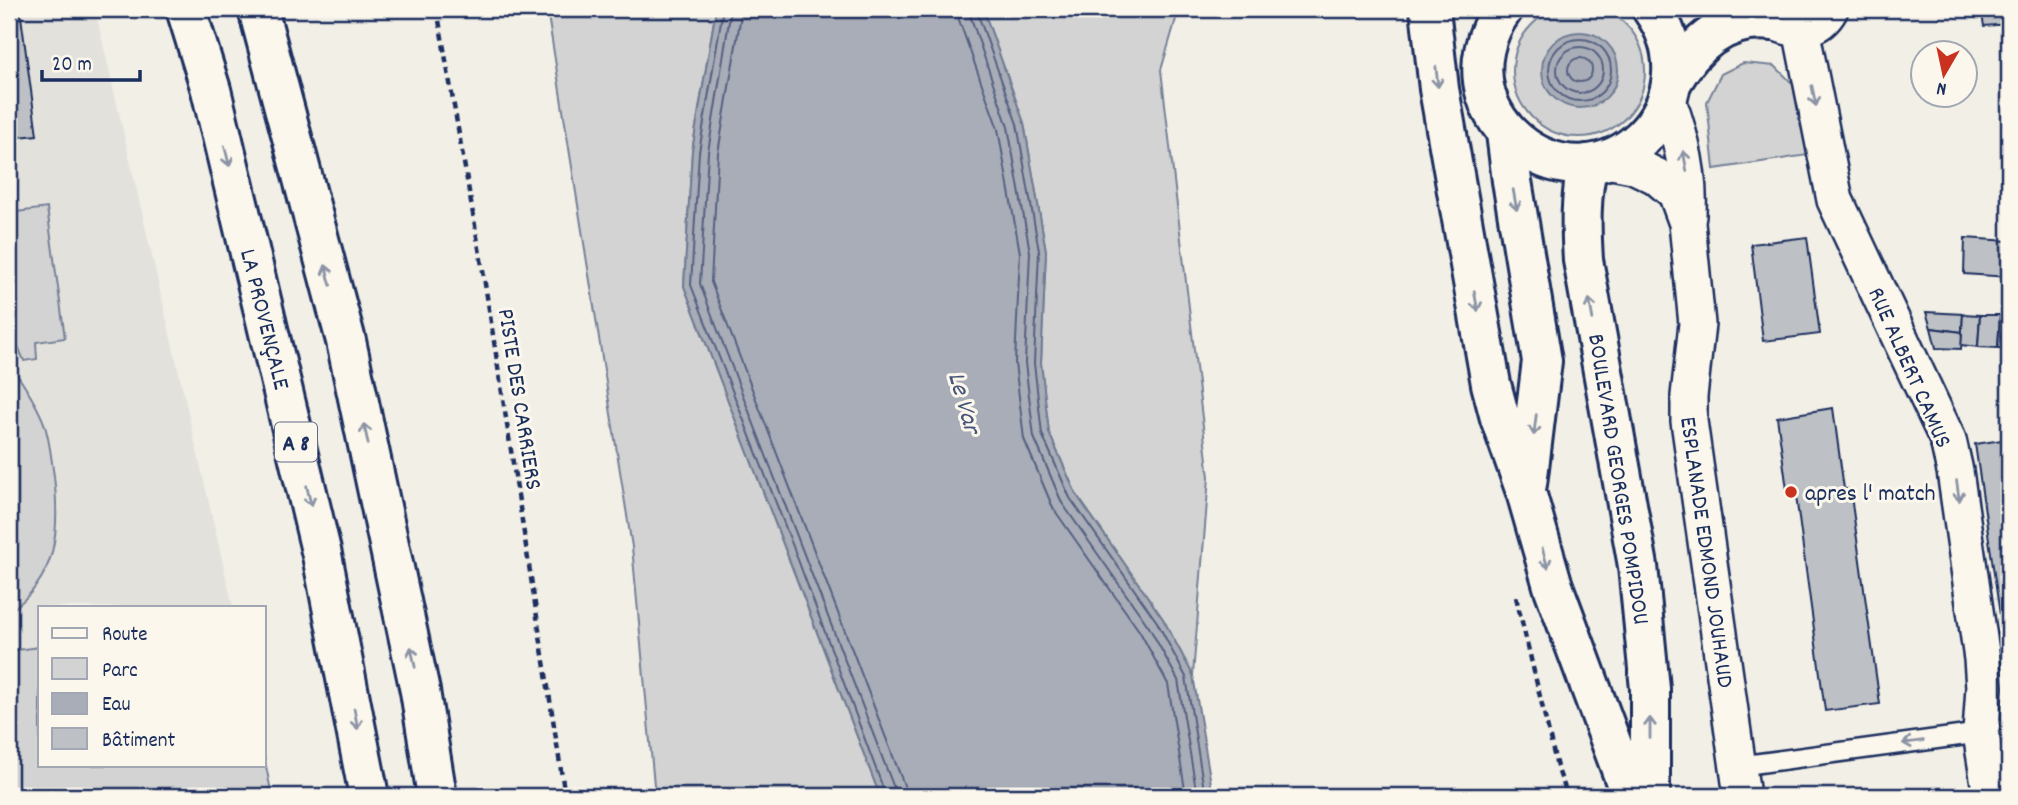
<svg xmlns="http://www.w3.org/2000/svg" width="2018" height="805" viewBox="0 0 2018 805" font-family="Dekko,sans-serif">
<rect width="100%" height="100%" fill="#f2efe6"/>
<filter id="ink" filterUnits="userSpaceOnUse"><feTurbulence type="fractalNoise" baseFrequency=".0143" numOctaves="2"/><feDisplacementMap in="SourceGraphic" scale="14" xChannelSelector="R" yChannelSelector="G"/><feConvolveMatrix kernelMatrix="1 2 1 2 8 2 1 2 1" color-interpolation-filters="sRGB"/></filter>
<g filter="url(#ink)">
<polygon fill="#e2e1dc" points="9,9 95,9 233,607 40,607 40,647 9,651"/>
<g fill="#d2d3d2" stroke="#768198" stroke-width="2">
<circle cx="1579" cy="71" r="66"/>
<polygon points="547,9 716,9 692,151 684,286 880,796 655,796 632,547"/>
<polygon points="983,9 1179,9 1161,70 1209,477 1193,675 1163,619 1076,494 1049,433 1041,363 1046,251 1024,123"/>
<polygon points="1743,63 1775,66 1795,86 1808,155 1714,169 1707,102 1721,74"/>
<polygon points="47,208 65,338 36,342 37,359 24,361 9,324 9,213"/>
<path d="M9,362C21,381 36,401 44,423C50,440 51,458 54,476C60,530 58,578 9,612Z"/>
<polygon points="40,647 40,765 264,765 264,756 272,796 9,796 9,651"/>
</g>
<g fill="#a9adb7" stroke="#707b93" stroke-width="2">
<polygon points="716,9 983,9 1024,123 1046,251 1041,363 1049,433 1076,494 1163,619 1193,675 1213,796 880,796 684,286 692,151"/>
<circle cx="1580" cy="70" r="38"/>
</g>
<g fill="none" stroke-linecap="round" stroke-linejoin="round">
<g stroke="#546182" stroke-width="2">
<polyline points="723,9 699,152 691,285 794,549 886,796"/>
<polyline points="731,9 708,152 700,284 894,788 895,796"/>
<polyline points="742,9 718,153 711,282 904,785 906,796"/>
<polyline points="957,9 959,20 998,129 1020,253 1015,363 1024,439 1053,508 1140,632 1168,684 1186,796"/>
<polyline points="968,9 1008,127 1030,252 1025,363 1034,437 1062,503 1149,627 1178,680 1197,796"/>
<polyline points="976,9 1017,124 1039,251 1034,363 1042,434 1070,498 1157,622 1186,677 1205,796"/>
<circle cx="1580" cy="70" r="31"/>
<circle cx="1580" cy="70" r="23"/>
<circle cx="1580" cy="70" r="12"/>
</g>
</g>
<g fill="#bdc0c4" stroke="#1b2f5e" stroke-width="2">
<polygon points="9,9 20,9 37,135 9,138"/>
<polygon points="1981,9 2009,9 2009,24 1984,26"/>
<polygon points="1807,237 1820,334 1763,341 1751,244"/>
<polygon points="1965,238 2009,241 2009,277 1964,274"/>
<polygon points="1926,312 1963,314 1962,332 1931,328"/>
<polygon points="1963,314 1980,315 1978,347 1961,345"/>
<polygon points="1980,315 2000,315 1998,348 1978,347"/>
<polygon points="2000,315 2009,316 2009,348 1998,348"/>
<polygon points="1931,328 1962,332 1961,349 1936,348"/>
<polygon points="1833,408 1844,489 1850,489 1880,704 1825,711 1796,496 1788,497 1777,417"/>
<polygon points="2009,439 2009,676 1975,444"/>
</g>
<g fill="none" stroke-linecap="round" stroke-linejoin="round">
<defs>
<polyline id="lane" points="1738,766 1981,733"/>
<g id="street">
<path d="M1779,24C1799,32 1819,29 1830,9"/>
<polyline points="1801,29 1835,200 1948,440 1955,471 1982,659 1984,687 1981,733 1991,796"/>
<path d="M1668,101C1682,140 1690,175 1688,216"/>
<polyline points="1607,160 1633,165 1656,176 1676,193 1687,223 1697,324 1689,396 1689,421 1742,796"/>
</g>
<g id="secondary">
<polyline points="1430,9 1439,89 1491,384 1500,418 1526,492 1553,586 1631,796"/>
<path d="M1503,9C1485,33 1477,65 1486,95C1492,115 1502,129 1518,142C1605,213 1719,103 1652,9"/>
<path d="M1673,80C1695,43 1727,15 1772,21L1773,9"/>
<polyline points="1506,133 1512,181 1542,361 1527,484"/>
<path d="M1588,164C1580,196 1581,227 1583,260L1638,566L1650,689V796"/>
</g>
<g id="highway">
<polyline points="186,9 211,90 322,555 369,796"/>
<polyline points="258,9 346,341 420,691 437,796"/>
</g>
</defs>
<use href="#lane" stroke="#1b2f5e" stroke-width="23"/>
<use href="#street" stroke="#1b2f5e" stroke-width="40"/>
<use href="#secondary" stroke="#1b2f5e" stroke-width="44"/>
<use href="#highway" stroke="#1b2f5e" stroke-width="44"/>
<g stroke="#1b2f5e" stroke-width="4.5" stroke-dasharray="7 5" stroke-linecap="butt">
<polyline points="437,9 483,271 565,796"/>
<polyline points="1516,597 1557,767 1568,796"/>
</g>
<use href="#lane" stroke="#fbf7ec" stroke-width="18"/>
<use href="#street" stroke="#fbf7ec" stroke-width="35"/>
<use href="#secondary" stroke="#fbf7ec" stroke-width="38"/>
<use href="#highway" stroke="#fbf7ec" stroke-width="38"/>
</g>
<defs><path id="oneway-shaft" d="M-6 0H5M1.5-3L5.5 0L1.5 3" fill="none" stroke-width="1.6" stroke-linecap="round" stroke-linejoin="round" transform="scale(1.75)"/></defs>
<g stroke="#8b93a5">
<use href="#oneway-shaft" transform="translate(1437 77) rotate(84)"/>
<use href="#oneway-shaft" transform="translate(1814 96) rotate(78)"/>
<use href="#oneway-shaft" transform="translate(227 156) rotate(76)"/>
<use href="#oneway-shaft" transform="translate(1685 161) rotate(-100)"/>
<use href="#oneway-shaft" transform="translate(1515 200) rotate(80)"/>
<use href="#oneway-shaft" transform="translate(328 275) rotate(-105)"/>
<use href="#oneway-shaft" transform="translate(1476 301) rotate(80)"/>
<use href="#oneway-shaft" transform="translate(1591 309) rotate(-100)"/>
<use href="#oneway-shaft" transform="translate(1535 425) rotate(97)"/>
<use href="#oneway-shaft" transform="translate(366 434) rotate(-102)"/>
<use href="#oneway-shaft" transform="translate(1958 491) rotate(82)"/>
<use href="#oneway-shaft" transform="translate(309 496) rotate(77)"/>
<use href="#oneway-shaft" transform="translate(1545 558) rotate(74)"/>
<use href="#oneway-shaft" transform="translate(413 657) rotate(-102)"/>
<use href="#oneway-shaft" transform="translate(356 719) rotate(80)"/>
<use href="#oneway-shaft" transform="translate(1650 728) rotate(-90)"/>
<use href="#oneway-shaft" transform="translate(1913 742) rotate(172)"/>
</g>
</g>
<circle fill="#c8321e" stroke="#fbf7ec" stroke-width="2.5" cx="1791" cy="492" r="7"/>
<g text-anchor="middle" stroke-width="6" stroke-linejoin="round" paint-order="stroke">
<rect fill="#fbf7ec" stroke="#5e6b89" stroke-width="2" x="275" y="422.5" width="42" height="39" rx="5"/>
<g font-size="23" font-weight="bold" fill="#1b2f5e">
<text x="296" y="450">A 8</text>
</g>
<g font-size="24" fill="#1b2f5e" stroke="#fbf7ec">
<text transform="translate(266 319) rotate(76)" y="8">LA PROVENÇALE</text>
<text transform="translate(1911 367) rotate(66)" y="8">RUE ALBERT CAMUS</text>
<text transform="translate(521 399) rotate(81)" y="8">PISTE DES CARRIERS</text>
<text transform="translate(1620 479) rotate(81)" y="8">BOULEVARD GEORGES POMPIDOU</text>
<text transform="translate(1708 552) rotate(82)" y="8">ESPLANADE EDMOND JOUHAUD</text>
</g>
<g font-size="24" fill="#1b2f5e" stroke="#fbf7ec" text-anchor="start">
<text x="1805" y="500">apres l' match</text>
</g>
<g font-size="26" font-style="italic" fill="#465579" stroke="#fbf7ec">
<text transform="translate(966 402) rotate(74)" y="9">Le Var</text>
</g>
</g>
<rect width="2018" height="805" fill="none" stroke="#fbf7ec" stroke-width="35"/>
<rect x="18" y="18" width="1983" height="770" fill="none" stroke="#1b2f5e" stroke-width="2.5" filter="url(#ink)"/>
<rect x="38" y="606" width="228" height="161" fill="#fbf7ec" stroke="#a1a7b3" stroke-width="2"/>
<rect x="52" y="628" width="35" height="10" fill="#fbf7ec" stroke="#a1a7b3" stroke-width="2"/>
<text x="102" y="640" font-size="21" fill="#1b2f5e">Route</text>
<rect x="52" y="658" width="35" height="21" fill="#d2d3d2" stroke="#a1a7b3" stroke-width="2"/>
<text x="102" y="676" font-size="21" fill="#1b2f5e">Parc</text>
<rect x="52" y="693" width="35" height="21" fill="#a9adb7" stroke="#a1a7b3" stroke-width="2"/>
<text x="102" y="710" font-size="21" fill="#1b2f5e">Eau</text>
<rect x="52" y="728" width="35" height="21" fill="#bdc0c4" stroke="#a1a7b3" stroke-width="2"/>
<text x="102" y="746" font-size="21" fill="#1b2f5e">Bâtiment</text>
<g transform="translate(1944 74) rotate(189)"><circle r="33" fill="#fbf7ec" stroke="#a1a7b3" stroke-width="2"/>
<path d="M0-5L12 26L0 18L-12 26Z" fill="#c8321e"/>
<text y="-10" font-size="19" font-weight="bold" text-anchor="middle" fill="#1b2f5e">N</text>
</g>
<path d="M42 70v10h98v-10" fill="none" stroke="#1b2f5e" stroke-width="3.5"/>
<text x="52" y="70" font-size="21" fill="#1b2f5e" stroke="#fbf7ec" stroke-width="5" paint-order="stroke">20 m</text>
</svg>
